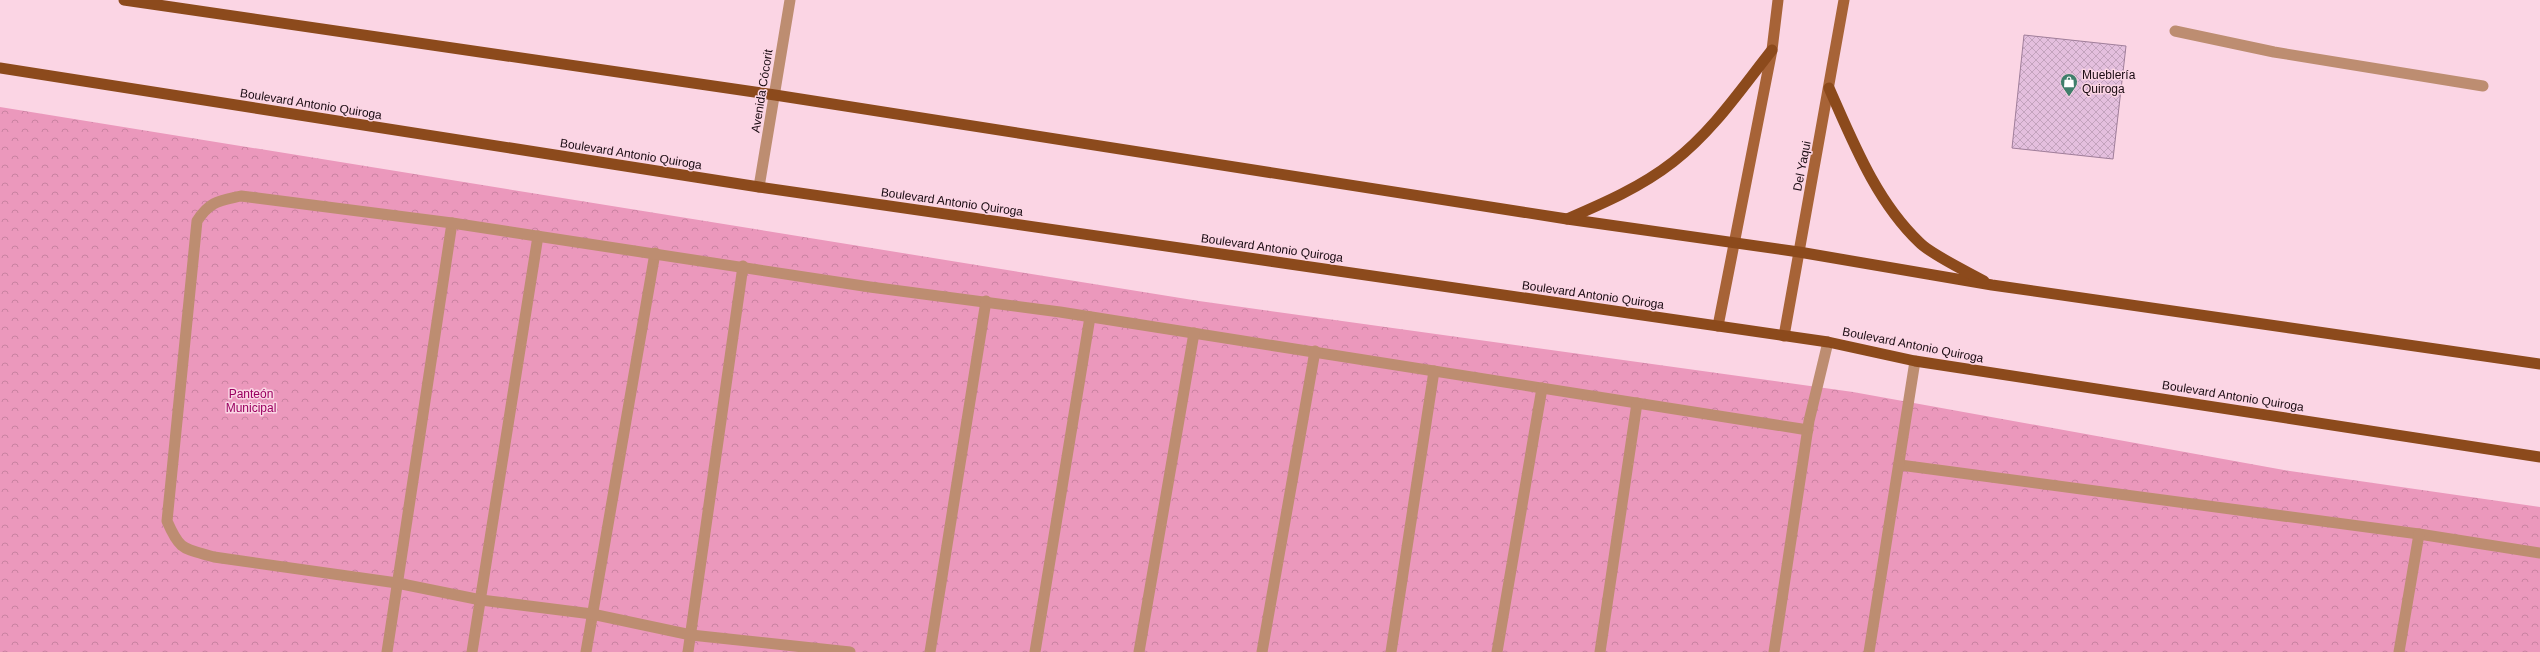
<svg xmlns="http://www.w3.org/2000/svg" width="2540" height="652" viewBox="0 0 2540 652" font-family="Arial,sans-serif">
<defs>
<pattern id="park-crowns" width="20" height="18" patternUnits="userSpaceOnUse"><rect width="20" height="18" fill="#eb98bc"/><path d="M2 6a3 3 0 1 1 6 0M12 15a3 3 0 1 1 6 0" fill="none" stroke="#c982a1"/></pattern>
<pattern id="building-cross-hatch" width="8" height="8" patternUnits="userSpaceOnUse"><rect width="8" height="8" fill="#e4bfde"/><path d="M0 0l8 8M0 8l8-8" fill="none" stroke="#c3a3bd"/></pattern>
</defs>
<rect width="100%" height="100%" fill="#fbd5e4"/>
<polygon fill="url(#park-crowns)" points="0,107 1199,301 1853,392 2290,471 2540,507 2540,652 0,652"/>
<polygon fill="url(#building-cross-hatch)" stroke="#a07e9a" points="2024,35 2126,46 2113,159 2012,148"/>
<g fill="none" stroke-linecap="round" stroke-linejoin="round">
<g stroke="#bd8d71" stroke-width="11">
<polyline points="2175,31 2274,52 2483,86"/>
<polyline points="1900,465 2419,534 2540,553"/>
<polyline points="387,652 452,223"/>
<polyline points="472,652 538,236"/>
<polyline points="586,652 655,253"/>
<polyline points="688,652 743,266"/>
<path d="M850,652L691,635L592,614L481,600L397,583L214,557C183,548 180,551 167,521L197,221C210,201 219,201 241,196L452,223L870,287L1060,312L1808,430"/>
<polyline points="930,652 986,301"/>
<polyline points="1035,652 1090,317"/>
<polyline points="1139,652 1194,333"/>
<polyline points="1262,652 1315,351"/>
<polyline points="1391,652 1434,371"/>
<polyline points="1497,652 1542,388"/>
<polyline points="1600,652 1637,403"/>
<polyline points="1774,652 1809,421 1828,342"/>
<polyline points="1869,652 1915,361"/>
<polyline points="2399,652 2419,534"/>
</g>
<polyline stroke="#bd8d71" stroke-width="11" points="759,187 790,0"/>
<g stroke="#a76337" stroke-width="11">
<polyline points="1718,326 1772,50 1778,0"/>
<polyline points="1784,336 1844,0"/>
</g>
<g stroke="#8c4a1c" stroke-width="11">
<polyline points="124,0 775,95 1567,219 1799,252 1992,285 2540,364"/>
<polyline points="0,68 759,187 1828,342 1915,361 2540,457"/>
<path d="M1829,88C1853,142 1876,201 1919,242C1930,254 1968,272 1984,281"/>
<path d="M1567,219C1604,203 1641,187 1673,162C1713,131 1741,89 1772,50"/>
</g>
</g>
<defs>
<symbol id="shop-pin" viewBox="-11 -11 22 30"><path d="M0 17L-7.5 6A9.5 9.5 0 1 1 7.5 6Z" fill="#3f7e6b" stroke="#fbd5e4"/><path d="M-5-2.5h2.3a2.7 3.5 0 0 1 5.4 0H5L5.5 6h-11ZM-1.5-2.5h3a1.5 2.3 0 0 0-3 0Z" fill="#fff"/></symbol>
</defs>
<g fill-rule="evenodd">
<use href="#shop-pin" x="2059" y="72" width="20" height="27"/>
</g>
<g text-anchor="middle" stroke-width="3" stroke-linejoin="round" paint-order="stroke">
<g font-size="12" fill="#190a11" stroke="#fbd5e4" text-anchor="start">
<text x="2082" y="79">Mueblería<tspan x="2082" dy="14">Quiroga</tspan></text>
</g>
<g font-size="12" fill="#190a11" stroke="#fbd5e4">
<text transform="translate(762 91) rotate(-81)" y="4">Avenida Cócorit</text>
<text transform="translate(311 104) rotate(9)" y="4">Boulevard Antonio Quiroga</text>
<text transform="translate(631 154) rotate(9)" y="4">Boulevard Antonio Quiroga</text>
<text transform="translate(1802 166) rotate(-79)" y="4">Del Yaqui</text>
<text transform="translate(952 202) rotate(8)" y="4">Boulevard Antonio Quiroga</text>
<text transform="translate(1272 248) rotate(8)" y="4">Boulevard Antonio Quiroga</text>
<text transform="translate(1593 295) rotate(8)" y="4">Boulevard Antonio Quiroga</text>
<text transform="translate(1913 345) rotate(11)" y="4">Boulevard Antonio Quiroga</text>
<text transform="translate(2233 396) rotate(9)" y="4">Boulevard Antonio Quiroga</text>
</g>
<g font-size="12" fill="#9a0160" stroke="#fbd5e4">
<text x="251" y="398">Panteón<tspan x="251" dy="14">Municipal</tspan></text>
</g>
</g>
</svg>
